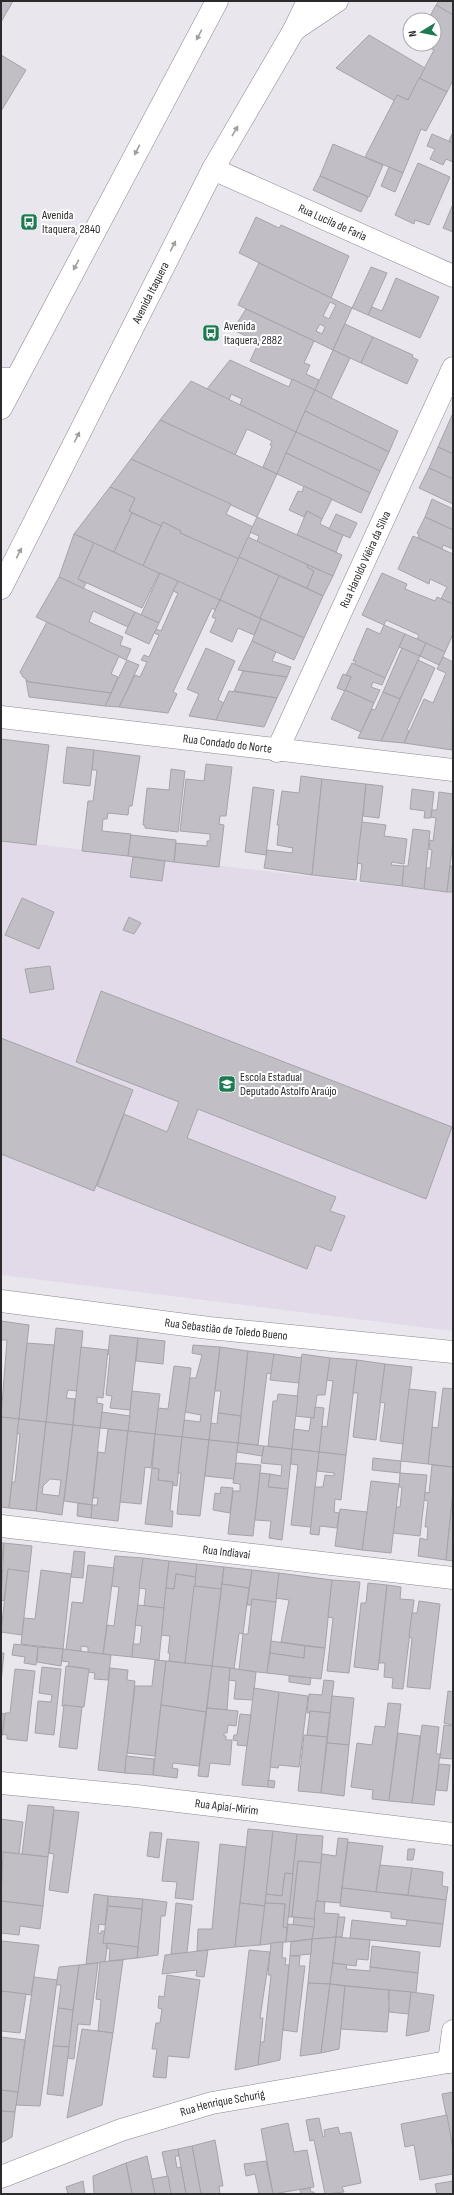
<svg xmlns="http://www.w3.org/2000/svg" width="454" height="2195" viewBox="0 0 454 2195" font-family="'Sofia Sans Condensed',sans-serif">
<rect width="100%" height="100%" fill="#eae6ed"/>
<polygon fill="#e2dae8" points="1,840 453,893 453,1331 1,1275"/>
<g fill="#c2bec5" stroke="#a7a3aa" fill-rule="evenodd">
<polygon points="1,1 13,1 1,22"/>
<polygon points="439,1 453,1 453,15 436,5"/>
<polygon points="436,5 453,15 453,80 447,92 419,78 434,50 423,44 434,44 434,20 428,20"/>
<polygon points="369,35 425,68 408,100 397,95 395,101 336,68"/>
<polygon points="1,55 26,70 1,111"/>
<polygon points="419,78 447,92 426,131 421,129 403,173 365,157 397,95 408,100"/>
<polygon points="453,132 453,143 449,141"/>
<polygon points="432,134 453,143 453,162 446,159 443,165 430,159 435,149 427,146"/>
<polygon points="333,144 383,165 369,197 320,176"/>
<polygon points="418,163 450,177 429,225 415,220 414,224 395,215"/>
<polygon points="389,167 403,173 395,192 381,186"/>
<polygon points="320,176 368,197 361,212 313,190"/>
<polygon points="453,204 453,232 443,228"/>
<polygon points="256,217 279,228 281,225 349,256 331,298 239,253"/>
<path d="M259,263L352,308L333,350L238,305ZM330,302L336,305L329,319L323,316ZM320,324L325,327L322,334L316,331Z"/>
<polygon points="371,267 387,273 368,315 352,308"/>
<polygon points="396,278 439,297 420,338 368,315 372,307 382,311"/>
<polygon points="246,309 314,341 304,363 310,365 306,374 319,380 315,390 250,361 259,342 233,330"/>
<polygon points="345,324 373,337 361,363 333,350"/>
<polygon points="373,337 413,355 412,357 418,360 407,384 361,363"/>
<polygon points="333,350 350,358 331,398 315,390"/>
<polygon points="230,360 289,387 292,379 315,390 296,432 240,405 242,399 231,394 229,400 207,389"/>
<polygon points="191,381 296,432 277,474 263,467 272,446 270,445 272,441 247,429 235,455 160,420"/>
<polygon points="315,390 398,431 389,452 305,411"/>
<polygon points="305,411 389,452 380,471 296,432"/>
<polygon points="453,413 453,454 438,447"/>
<polygon points="160,420 277,474 257,517 131,459"/>
<polygon points="296,432 380,471 370,493 286,453"/>
<polygon points="438,447 453,454 453,479 429,468"/>
<polygon points="286,453 370,493 361,513 277,474"/>
<polygon points="131,459 231,504 226,514 253,527 239,559 180,533 181,531 163,522 161,526 129,511 135,498 110,487"/>
<polygon points="429,468 453,479 453,504 419,488"/>
<polygon points="304,486 332,499 322,519 307,511 304,517 289,510 298,491 302,492"/>
<polygon points="110,487 135,498 129,511 132,513 114,552 74,534"/>
<polygon points="432,499 453,509 453,530 425,517"/>
<polygon points="307,511 322,519 320,524 343,535 336,552 297,535"/>
<polygon points="132,513 161,526 143,566 114,552"/>
<polygon points="336,514 357,523 350,538 329,529"/>
<polygon points="257,517 342,555 333,576 257,542 259,536 250,532"/>
<polygon points="425,517 453,530 453,549 443,545 442,549 418,538 419,534 417,533"/>
<polygon points="163,522 181,531 180,533 239,559 220,600 143,566"/>
<polygon points="74,534 94,543 78,579 86,583 83,589 59,577"/>
<polygon points="413,536 453,554 453,604 441,599 447,587 430,579 429,584 398,569"/>
<polygon points="248,537 308,565 307,567 314,571 307,588 239,557"/>
<polygon points="94,543 159,573 142,608 78,579"/>
<polygon points="239,557 279,576 260,618 220,600"/>
<polygon points="308,565 333,576 323,596 307,588 314,571 307,567"/>
<polygon points="160,573 178,581 159,623 141,615"/>
<polygon points="382,573 407,584 405,589 435,601 437,597 453,604 453,634 445,652 417,639 419,635 386,620 384,625 362,615"/>
<polygon points="279,576 323,596 304,638 260,618"/>
<polygon points="59,577 135,612 128,627 93,611 89,622 123,637 120,645 131,649 126,660 36,617"/>
<polygon points="178,581 220,600 215,610 212,608 173,692 177,694 168,713 119,707 135,675 140,677 147,662 141,660 144,655 149,657 159,635 154,633 156,629 161,631 178,593 173,591"/>
<polygon points="220,600 261,619 254,635 238,628 232,642 210,632 216,619 212,617"/>
<polygon points="135,612 159,623 149,644 125,633"/>
<polygon points="261,619 304,638 294,660 252,641"/>
<polygon points="47,622 119,656 111,674 118,677 111,693 29,682 23,677 20,672"/>
<polygon points="384,625 405,634 385,678 354,665 356,661 353,661 367,628 380,634"/>
<polygon points="405,634 426,643 420,656 399,647"/>
<polygon points="252,641 276,652 272,661 291,667 287,677 238,670"/>
<polygon points="426,643 445,652 439,665 420,656"/>
<polygon points="206,648 235,661 218,700 224,703 216,720 189,716 199,694 187,689"/>
<polygon points="402,648 420,656 400,699 383,692"/>
<polygon points="443,657 453,662 452,750 404,743 424,699 433,703 446,673 437,669"/>
<polygon points="127,660 139,665 119,707 105,706"/>
<polygon points="418,660 435,668 407,730 409,731 404,743 381,741"/>
<polygon points="352,663 385,678 382,685 373,682 371,687 380,690 374,703 345,690 351,677 346,675"/>
<polygon points="243,671 287,677 277,698 234,691"/>
<polygon points="343,674 351,677 345,691 337,688"/>
<polygon points="26,680 29,682 111,693 105,706 29,697"/>
<polygon points="345,690 374,703 361,732 331,719"/>
<polygon points="229,691 277,698 264,727 216,720"/>
<polygon points="383,692 400,699 381,741 358,738 372,709 375,710"/>
<polygon points="1,739 49,745 36,845 1,841"/>
<polygon points="67,747 94,750 90,786 63,783"/>
<polygon points="94,750 140,756 132,806 129,806 128,815 108,813 107,819 103,819 102,831 131,834 128,856 82,851 88,801 93,801 97,770 92,770"/>
<polygon points="206,764 232,767 226,816 220,816 219,824 224,825 219,867 174,862 176,843 207,846 207,841 210,841 210,834 180,831 186,779 204,781"/>
<polygon points="171,769 185,771 178,832 145,828 145,825 143,825 147,788 169,790"/>
<polygon points="301,776 322,779 312,875 264,868 267,850 292,853 293,848 277,845 279,825 277,825 282,791 299,793"/>
<polygon points="322,779 366,784 356,880 312,875"/>
<polygon points="366,784 383,786 379,818 363,816"/>
<polygon points="253,787 274,790 266,855 245,852"/>
<polygon points="412,789 434,792 431,818 424,818 425,811 410,809"/>
<polygon points="439,792 453,794 453,840 447,892 424,889 426,868 430,868 432,850 429,849 430,840 433,841 436,818 431,817 432,810 437,810"/>
<polygon points="362,822 386,825 384,836 407,839 404,864 392,862 391,865 404,866 402,886 360,881 362,864 357,863"/>
<polygon points="413,829 430,831 424,889 402,886 404,866 408,866"/>
<polygon points="131,835 176,840 174,862 128,856"/>
<polygon points="133,857 165,861 162,881 130,877"/>
<polygon points="450,866 453,866 453,892 447,892"/>
<polygon points="22,898 54,912 39,949 5,935"/>
<polygon points="129,917 141,923 134,934 123,930"/>
<polygon points="50,966 54,989 30,993 25,969"/>
<polygon points="101,991 452,1127 426,1199 198,1109 187,1138 336,1197 330,1211 345,1216 331,1251 316,1245 307,1269 97,1186 124,1114 167,1132 179,1102 76,1062"/>
<polygon points="1,1038 133,1090 94,1191 1,1154"/>
<polygon points="1,1321 29,1325 19,1419 1,1417 7,1340 1,1340"/>
<polygon points="56,1328 83,1331 77,1391 68,1390 66,1398 75,1399 73,1425 46,1422"/>
<polygon points="110,1335 138,1338 130,1410 110,1408 112,1396 106,1395 110,1355 108,1354"/>
<polygon points="138,1338 165,1341 163,1364 136,1361"/>
<polygon points="27,1343 54,1345 46,1422 19,1419"/>
<polygon points="193,1345 220,1347 209,1440 182,1437 184,1420 200,1422 201,1415 185,1412 190,1378 196,1378 202,1355 192,1353"/>
<polygon points="81,1347 108,1350 103,1398 97,1397 97,1403 103,1404 100,1428 73,1425"/>
<polygon points="220,1347 248,1351 241,1416 218,1413 221,1391 215,1391"/>
<polygon points="248,1351 274,1354 272,1374 267,1373 258,1445 238,1443"/>
<polygon points="274,1354 302,1358 299,1383 270,1380"/>
<polygon points="302,1354 330,1358 325,1395 317,1395 314,1418 295,1416"/>
<polygon points="330,1358 357,1360 346,1455 319,1452 322,1426 327,1427 333,1381 327,1380"/>
<polygon points="357,1360 385,1364 376,1440 353,1437 358,1393 353,1393"/>
<polygon points="385,1364 412,1367 403,1444 380,1441 385,1403 380,1402"/>
<polygon points="174,1366 191,1368 182,1437 155,1434 158,1408 168,1409"/>
<polygon points="443,1388 453,1389 453,1467 428,1464 432,1427 438,1428"/>
<polygon points="409,1389 436,1392 428,1464 401,1461"/>
<polygon points="132,1391 160,1394 155,1434 128,1431"/>
<polygon points="278,1394 298,1396 292,1449 268,1446 273,1401 277,1401"/>
<polygon points="315,1407 324,1408 319,1452 292,1449 294,1429 309,1431 311,1418 314,1418"/>
<polygon points="102,1412 130,1416 128,1431 100,1428"/>
<polygon points="218,1413 241,1416 238,1443 209,1440 211,1423 217,1424"/>
<polygon points="1,1417 19,1419 9,1508 1,1507"/>
<polygon points="19,1419 46,1422 36,1511 9,1508 12,1482 15,1482 20,1434 17,1433"/>
<path d="M46,1422L73,1425L62,1515L36,1511ZM50,1479L61,1480L59,1496L42,1494L43,1486Z"/>
<polygon points="73,1425 100,1428 92,1505 64,1501"/>
<polygon points="108,1429 128,1431 118,1521 91,1518 92,1505 97,1505 98,1498 93,1498 98,1452 105,1453"/>
<polygon points="128,1431 155,1434 151,1468 145,1467 141,1504 120,1502"/>
<polygon points="155,1434 182,1437 177,1486 173,1485 173,1482 158,1480 159,1469 152,1468"/>
<polygon points="182,1437 209,1440 200,1516 177,1514 181,1473 178,1473"/>
<polygon points="209,1440 238,1443 234,1479 205,1476"/>
<polygon points="238,1443 264,1446 262,1456 237,1452"/>
<polygon points="264,1446 292,1449 288,1489 268,1487 270,1474 281,1476 282,1465 261,1463"/>
<polygon points="292,1449 319,1452 311,1527 291,1525 298,1465 291,1464"/>
<polygon points="319,1452 346,1455 341,1500 335,1499 334,1512 339,1513 337,1528 320,1526 319,1535 310,1534 315,1487 323,1487 325,1475 334,1476 334,1473 317,1471"/>
<polygon points="373,1458 401,1461 400,1473 372,1470"/>
<polygon points="236,1463 261,1465 253,1536 228,1534 233,1491 240,1491 240,1484 233,1483"/>
<polygon points="432,1465 453,1467 453,1491 446,1560 418,1556 420,1538 427,1540 428,1527 425,1527 428,1501 424,1500 425,1492 429,1493"/>
<polygon points="152,1468 159,1469 158,1480 173,1482 170,1511 173,1511 172,1527 145,1524"/>
<polygon points="260,1473 270,1474 268,1487 288,1489 282,1540 269,1538 271,1521 255,1520"/>
<polygon points="400,1473 427,1475 420,1536 393,1533 396,1507 400,1507 402,1487 399,1487"/>
<polygon points="371,1481 399,1484 391,1553 362,1550"/>
<polygon points="221,1487 233,1488 230,1513 213,1510 215,1493 220,1494"/>
<polygon points="453,1491 453,1561 446,1560"/>
<polygon points="78,1503 92,1505 91,1518 77,1516"/>
<polygon points="340,1509 367,1512 362,1550 335,1546"/>
<polygon points="1,1543 4,1543 1,1571"/>
<polygon points="4,1543 32,1546 29,1572 8,1569 4,1601 1,1600"/>
<polygon points="74,1551 85,1552 83,1578 71,1577"/>
<polygon points="115,1556 143,1558 132,1657 103,1654 107,1625 114,1626 119,1587 111,1586"/>
<polygon points="143,1558 169,1561 164,1608 144,1606 146,1589 139,1588"/>
<polygon points="169,1561 197,1564 196,1577 176,1574 174,1589 166,1588"/>
<polygon points="197,1564 224,1567 221,1589 194,1586"/>
<polygon points="88,1565 114,1568 103,1654 88,1652 88,1647 81,1646 81,1651 66,1650 72,1602 83,1603"/>
<polygon points="224,1567 252,1570 249,1588 222,1584"/>
<polygon points="8,1569 29,1572 22,1635 1,1632"/>
<polygon points="41,1570 71,1574 63,1649 21,1644 24,1618 35,1619"/>
<polygon points="252,1570 279,1573 276,1602 252,1599 252,1605 247,1605"/>
<polygon points="279,1573 332,1580 325,1648 281,1642 289,1600 276,1598"/>
<polygon points="176,1574 196,1577 185,1663 169,1661 170,1653 168,1653 170,1636 161,1635 166,1588 174,1589"/>
<polygon points="332,1580 360,1582 349,1673 327,1671 333,1618 328,1617"/>
<polygon points="368,1583 387,1585 378,1670 354,1667 361,1603 366,1603"/>
<polygon points="222,1584 249,1588 243,1634 239,1633 234,1669 212,1666"/>
<polygon points="387,1585 401,1587 400,1599 414,1600 403,1689 392,1688 393,1678 384,1677 385,1663 379,1663"/>
<polygon points="194,1586 221,1589 212,1666 185,1663"/>
<polygon points="252,1599 276,1602 267,1673 239,1670 243,1634 248,1634"/>
<polygon points="419,1601 440,1604 430,1689 407,1687 412,1638 409,1637 412,1613 417,1613"/>
<polygon points="138,1605 164,1608 159,1660 132,1657 133,1644 140,1644 142,1626 135,1625"/>
<polygon points="271,1641 305,1646 304,1658 270,1653"/>
<polygon points="14,1644 38,1647 36,1665 24,1663 25,1657 12,1655"/>
<polygon points="305,1646 325,1648 321,1679 267,1673 270,1653 304,1658"/>
<polygon points="38,1647 63,1649 61,1666 37,1662"/>
<polygon points="63,1649 111,1655 108,1680 94,1679 95,1673 88,1672 89,1669 68,1666 69,1662 62,1661"/>
<polygon points="1,1653 4,1653 1,1682"/>
<polygon points="155,1660 166,1661 155,1756 127,1753 135,1686 152,1686"/>
<polygon points="166,1661 212,1666 206,1712 161,1705"/>
<polygon points="66,1666 89,1669 84,1707 62,1706"/>
<polygon points="212,1666 230,1668 227,1710 207,1708"/>
<polygon points="42,1667 61,1669 54,1735 35,1733 38,1701 51,1702 52,1695 39,1693"/>
<polygon points="110,1668 128,1670 127,1680 135,1681 125,1773 98,1770"/>
<polygon points="230,1668 256,1672 253,1700 234,1699 236,1681 229,1680"/>
<polygon points="15,1669 35,1671 27,1741 7,1739 7,1735 2,1734 5,1713 10,1713"/>
<polygon points="289,1676 311,1678 310,1685 289,1682"/>
<polygon points="324,1680 334,1681 330,1713 310,1711 310,1713 307,1713 309,1694 322,1695"/>
<polygon points="254,1688 279,1692 268,1787 242,1785"/>
<polygon points="448,1691 453,1692 453,1725 444,1723"/>
<polygon points="279,1692 308,1696 299,1767 279,1765 278,1768 270,1767"/>
<polygon points="332,1696 354,1698 349,1745 327,1743"/>
<polygon points="388,1703 401,1704 389,1801 372,1799 373,1790 351,1787 357,1743 372,1745 375,1726 385,1727"/>
<polygon points="64,1705 82,1707 77,1749 59,1747"/>
<polygon points="161,1705 206,1712 199,1766 173,1763 172,1768 178,1769 177,1778 153,1775"/>
<polygon points="207,1708 238,1711 236,1726 228,1725 227,1733 224,1733 224,1736 226,1736 226,1740 232,1740 230,1765 210,1763 208,1777 198,1776"/>
<polygon points="310,1711 330,1713 327,1737 307,1735"/>
<polygon points="1,1713 5,1714 2,1736 1,1735"/>
<polygon points="240,1714 251,1715 247,1746 237,1745 238,1741 233,1740 234,1735 237,1735"/>
<polygon points="422,1725 439,1727 436,1754 440,1754 434,1805 412,1803"/>
<polygon points="444,1725 453,1726 453,1759 440,1758"/>
<polygon points="398,1733 420,1736 412,1803 389,1801"/>
<polygon points="304,1735 327,1737 321,1793 298,1791"/>
<polygon points="327,1743 349,1745 344,1796 321,1793"/>
<polygon points="126,1756 154,1759 153,1775 125,1773"/>
<polygon points="439,1764 450,1765 447,1791 436,1790"/>
<polygon points="268,1780 275,1781 274,1788 268,1787"/>
<polygon points="28,1805 54,1807 48,1857 22,1854"/>
<polygon points="54,1810 79,1812 68,1893 49,1890 54,1854 49,1853"/>
<polygon points="1,1819 23,1822 19,1854 1,1852"/>
<polygon points="248,1829 273,1831 265,1906 240,1903"/>
<polygon points="273,1831 297,1834 293,1874 285,1873 282,1896 266,1894"/>
<polygon points="150,1832 162,1833 159,1858 147,1856"/>
<polygon points="297,1834 323,1836 321,1863 298,1861 292,1917 288,1917"/>
<polygon points="338,1838 348,1839 340,1903 316,1901 322,1854 336,1856"/>
<polygon points="167,1839 199,1842 193,1900 175,1898 177,1882 162,1881"/>
<polygon points="348,1842 383,1846 376,1892 342,1888"/>
<polygon points="220,1844 246,1847 235,1947 197,1951 198,1929 212,1929"/>
<polygon points="408,1849 415,1849 413,1860 407,1860"/>
<polygon points="3,1852 48,1857 43,1906 1,1901"/>
<polygon points="298,1861 321,1863 315,1919 292,1917"/>
<polygon points="380,1865 412,1868 408,1895 376,1892"/>
<polygon points="412,1868 443,1872 442,1886 448,1887 446,1900 408,1895"/>
<polygon points="285,1873 293,1874 287,1928 283,1927 285,1904 265,1903 266,1894 282,1896"/>
<polygon points="342,1888 446,1900 443,1924 391,1918 391,1912 340,1906"/>
<polygon points="94,1894 108,1896 105,1925 99,1924 98,1933 101,1934 101,1931 105,1931 103,1943 107,1943 107,1948 105,1962 86,1964"/>
<polygon points="108,1896 143,1899 142,1909 108,1906"/>
<polygon points="143,1899 167,1902 165,1916 161,1916 158,1955 137,1958"/>
<polygon points="1,1901 43,1906 40,1929 20,1926 19,1935 1,1933"/>
<polygon points="316,1901 325,1902 324,1913 339,1914 336,1937 312,1939"/>
<polygon points="176,1903 192,1905 187,1953 171,1954"/>
<polygon points="240,1903 265,1906 260,1945 235,1947"/>
<polygon points="265,1903 285,1904 283,1927 287,1928 286,1942 260,1945"/>
<polygon points="108,1906 142,1909 138,1947 103,1943"/>
<polygon points="294,1917 315,1919 314,1927 293,1925"/>
<polygon points="338,1917 345,1917 342,1937 336,1937"/>
<polygon points="352,1920 406,1926 407,1920 443,1924 440,1947 350,1938"/>
<polygon points="288,1924 314,1927 312,1939 286,1942"/>
<polygon points="336,1937 330,1984 308,1983 312,1939"/>
<polygon points="336,1937 370,1940 368,1960 357,1959 356,1966 333,1963"/>
<polygon points="312,1939 311,1954 290,1956 291,1942"/>
<polygon points="1,1941 39,1945 31,1995 1,1991"/>
<polygon points="283,1942 282,1958 286,1958 285,1965 289,1965 280,2060 258,2065 260,2042 264,2042 271,1975 268,1975 271,1943"/>
<polygon points="107,1943 138,1947 137,1958 109,1961 110,1949 107,1948"/>
<polygon points="372,1946 420,1952 418,1973 370,1967"/>
<polygon points="208,1950 204,1977 196,1976 197,1970 162,1974 165,1955"/>
<polygon points="249,1950 270,1952 260,2018 263,2018 258,2065 235,2070"/>
<polygon points="290,1956 300,1956 299,1966 305,1966 297,2032 283,2030"/>
<polygon points="123,1960 113,2033 98,2031 101,2000 96,1999 100,1962"/>
<polygon points="98,1963 90,2025 78,2024 74,2059 67,2058 79,1965"/>
<polygon points="333,1963 347,1965 346,1969 370,1971 370,1967 418,1973 416,1993 330,1984"/>
<polygon points="79,1965 73,2010 58,2008 61,1985 56,1985 59,1967"/>
<polygon points="167,1975 200,1980 189,2058 168,2056 166,2078 153,2077 157,2049 152,2049 156,2023 160,2023 162,2009 158,2008 159,1996 164,1997"/>
<polygon points="34,1977 57,1980 40,2106 16,2105"/>
<polygon points="308,1983 330,1984 321,2053 300,2056"/>
<polygon points="330,1984 345,1986 339,2049 321,2053"/>
<polygon points="345,1986 389,1990 388,1999 390,1999 387,2032 341,2029"/>
<polygon points="389,1990 411,1992 409,2014 389,2012"/>
<polygon points="1,1991 26,1994 20,2033 1,2031"/>
<polygon points="411,1992 434,1995 429,2031 406,2036"/>
<polygon points="58,2008 73,2010 69,2047 53,2046"/>
<polygon points="82,2029 113,2033 102,2105 67,2118"/>
<polygon points="1,2037 25,2040 18,2092 1,2090"/>
<polygon points="53,2046 69,2047 63,2096 47,2094"/>
<polygon points="1,2090 18,2092 15,2112 1,2111"/>
<polygon points="453,2092 453,2150 442,2094"/>
<polygon points="1,2111 15,2112 12,2137 1,2143"/>
<polygon points="447,2115 453,2150 453,2174 420,2180 414,2145 405,2147 401,2124"/>
<polygon points="319,2118 323,2137 325,2136 324,2130 338,2127 340,2134 351,2132 361,2183 342,2187 344,2192 325,2194 314,2140 310,2141 306,2120"/>
<polygon points="288,2123 294,2152 307,2150 314,2187 273,2194 261,2129"/>
<polygon points="215,2140 223,2186 219,2186 220,2194 201,2194 192,2146"/>
<polygon points="192,2146 201,2194 186,2194 179,2156 178,2149"/>
<polygon points="178,2149 179,2156 175,2156 177,2168 181,2167 186,2194 171,2194 162,2152"/>
<polygon points="147,2156 155,2194 132,2194 126,2163"/>
<polygon points="266,2161 273,2194 255,2194 259,2193 255,2174 246,2176 244,2164"/>
<polygon points="126,2163 132,2194 94,2194 93,2176"/>
<polygon points="168,2176 171,2194 155,2194 152,2179"/>
<polygon points="83,2181 85,2194 68,2194 66,2187"/>
<polygon points="453,2181 453,2194 437,2194 435,2184"/>
<polygon points="310,2188 311,2192 314,2192 314,2194 301,2194 300,2190"/>
</g>
<g fill="none" stroke-linecap="round" stroke-linejoin="round">
<defs>
<g id="minor">
<polyline points="294,30 337,1"/>
<path id="s1" d="M213,169L453,276"/>
<polyline points="1,379 16,379"/>
<path id="s2" d="M1,717L453,770"/>
<path id="s3" d="M277,751L453,368"/>
<path id="s4" d="M1,1301L209,1328L453,1352"/>
<path id="s5" d="M1,1526L453,1578"/>
<path id="s6" d="M1,1783L136,1796L453,1834"/>
<polyline points="449,2062 453,2031"/>
<path id="s7" d="M1,2177L121,2130L212,2103L453,2061"/>
</g>
<g id="primary">
<polyline points="1,408 217,1"/>
<path id="s8" d="M1,588L213,169L294,30L308,1"/>
</g>
</defs>
<use href="#minor" stroke="#8b878e" stroke-width="23"/>
<use href="#primary" stroke="#8b878e" stroke-width="23"/>
<use href="#minor" stroke="#fff" stroke-width="22"/>
<use href="#primary" stroke="#fff" stroke-width="22"/>
</g>
<defs><path id="oneway-solid" d="M-6-.8H1V-3.2L6.5 0L1 3.2V.8H-6Z"/></defs>
<g fill="#a09fa0">
<use href="#oneway-solid" transform="translate(199 35) rotate(118)"/>
<use href="#oneway-solid" transform="translate(235 131) rotate(-60)"/>
<use href="#oneway-solid" transform="translate(137 150) rotate(118)"/>
<use href="#oneway-solid" transform="translate(173 246) rotate(-63)"/>
<use href="#oneway-solid" transform="translate(76 265) rotate(118)"/>
<use href="#oneway-solid" transform="translate(77 437) rotate(-63)"/>
<use href="#oneway-solid" transform="translate(19 553) rotate(-63)"/>
</g>
<defs>
<symbol id="bus-square" viewBox="-11 -11 22 22"><rect x="-9" y="-9" width="18" height="18" rx="4" fill="#1b7a51" stroke="#fff"/><path d="M-5-6H5V4H4V6H2V4H-2V6H-4V4H-5ZM-3.5-4V0h7V-4ZM-3.5 1.2v1.5H-2V1.2ZM2 1.2v1.5H3.5V1.2Z" fill="#fff"/></symbol>
<symbol id="school-square" viewBox="-11 -11 22 22"><rect x="-9" y="-9" width="18" height="18" rx="4" fill="#1b7a51" stroke="#fff"/><path d="M0-5L7-2L0 1L-7-2ZM-4 1L0 2.5L4 1V4Q0 6-4 4Z" fill="#fff"/></symbol>
</defs>
<g fill-rule="evenodd">
<use href="#bus-square" x="19" y="212" width="20" height="20"/>
<use href="#bus-square" x="201" y="323" width="20" height="20"/>
<use href="#school-square" x="217" y="1074" width="20" height="20"/>
</g>
<g text-anchor="middle" stroke-width="4" stroke-linejoin="round" paint-order="stroke">
<g font-size="12" fill="#2b2a2d" stroke="#fff" text-anchor="start">
<text x="42" y="219">Avenida<tspan x="42" dy="14">Itaquera, 2840</tspan></text>
<text x="224" y="330">Avenida<tspan x="224" dy="14">Itaquera, 2882</tspan></text>
<text x="240" y="1081">Escola Estadual<tspan x="240" dy="14">Deputado Astolfo Araújo</tspan></text>
</g>
<g font-size="12" fill="#2b2a2d" stroke="#fff">
<text dy="4" stroke="none"><textPath href="#s1" startOffset="131">Rua Lucila de Faria</textPath></text>
<text dy="4" stroke="none"><textPath href="#s8" startOffset="331">Avenida Itaquera</textPath></text>
<text dy="4" stroke="none"><textPath href="#s3" startOffset="211">Rua Haroldo Viêira da Silva</textPath></text>
<text dy="4" stroke="none"><textPath href="#s2" startOffset="228">Rua Condado do Norte</textPath></text>
<text dy="4" stroke="none"><textPath href="#s4" startOffset="227">Rua Sebastião de Toledo Bueno</textPath></text>
<text dy="4" stroke="none"><textPath href="#s5" startOffset="227">Rua Indiavaí</textPath></text>
<text dy="4" stroke="none"><textPath href="#s6" startOffset="227">Rua Apiaí-Mirim</textPath></text>
<text dy="4" stroke="none"><textPath href="#s7" startOffset="234">Rua Henrique Schurig</textPath></text>
</g>
</g>
<rect width="454" height="2195" fill="none" stroke="#2b2a2d" stroke-width="4"/>
<g transform="translate(422 32) rotate(260)"><circle r="19" fill="#ffffff" stroke="#aaaaab"/>
<path d="M0-3L7 15L0 10L-7 15Z" fill="#1b7a51"/>
<text y="-6" font-size="11" font-weight="bold" text-anchor="middle" fill="#2b2a2d">N</text>
</g>
</svg>
